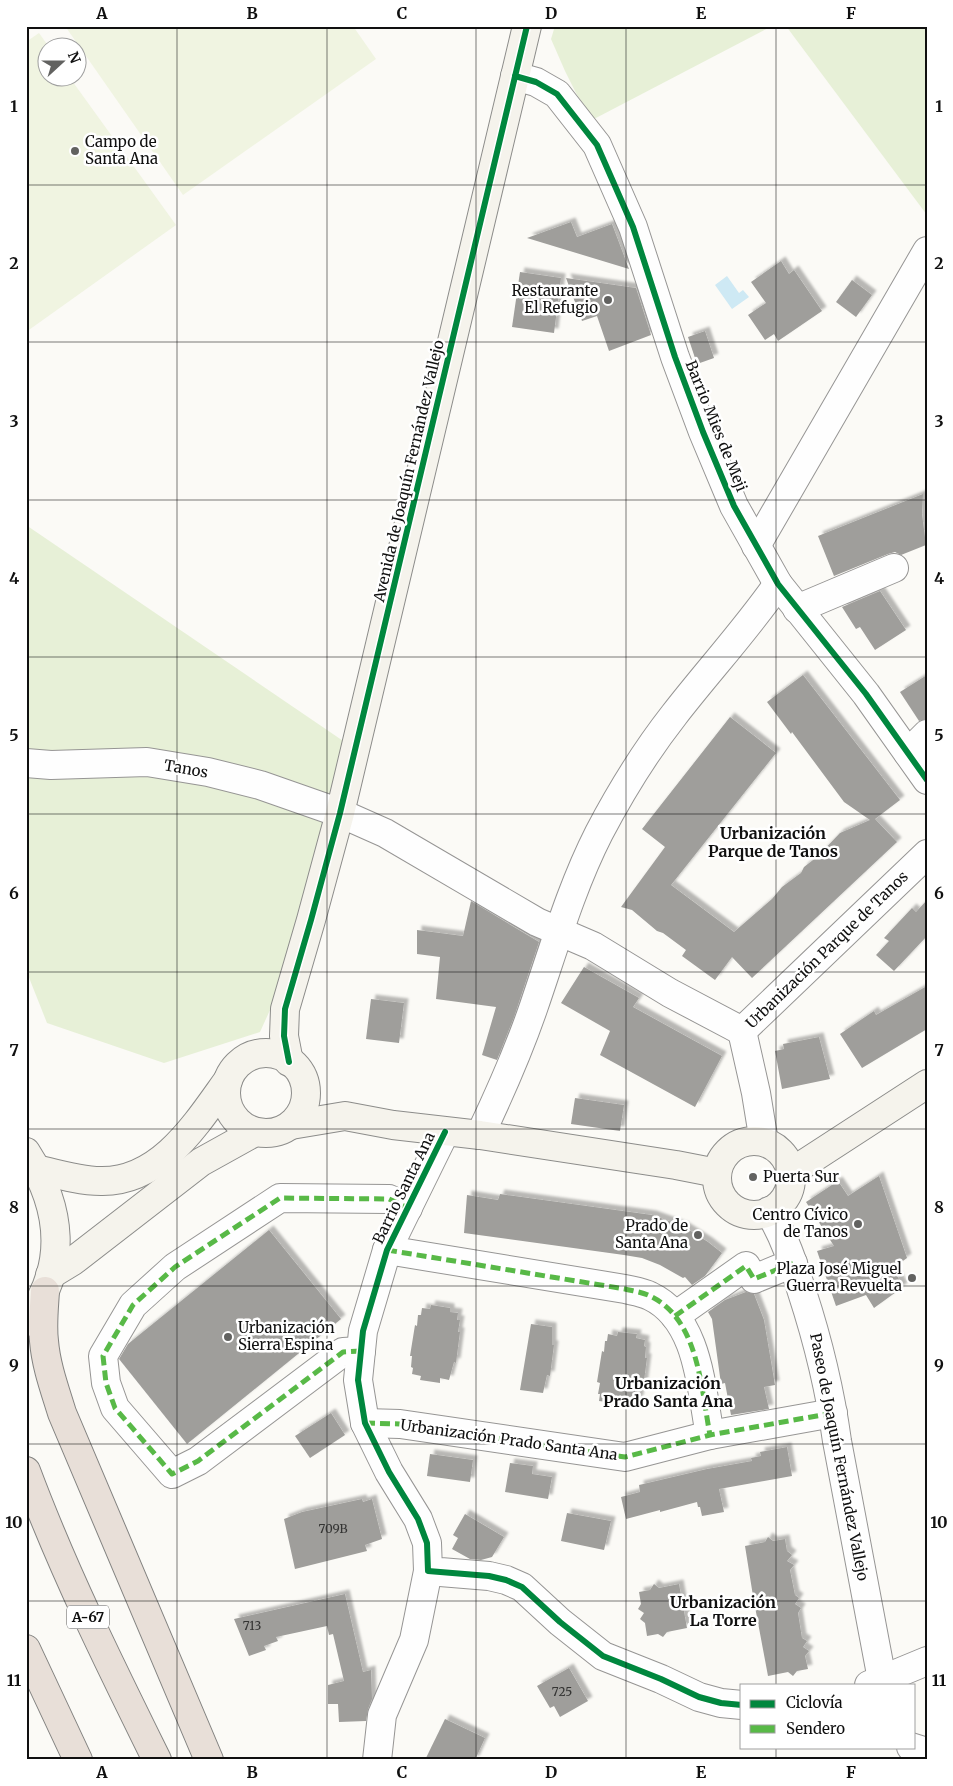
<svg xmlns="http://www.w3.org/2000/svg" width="953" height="1786" viewBox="0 0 953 1786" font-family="Merriweather,serif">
<defs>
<filter id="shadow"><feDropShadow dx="4.5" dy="-4.5" stdDeviation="1" flood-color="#0004"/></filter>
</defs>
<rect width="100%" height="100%" fill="#fbfaf6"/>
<g fill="#e7f0d7">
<polygon points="555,26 772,26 594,119 577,95 565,71 551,39"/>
<polygon points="786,26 927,26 927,215"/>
<polygon points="26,525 355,749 311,920 260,1032 164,1063 47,1023 26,970"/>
</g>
<g fill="#f0f4e1">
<polygon points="65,26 353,26 376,59 183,195"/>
<polygon points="39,33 49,47 48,48 48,78 70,78 176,225 26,332 26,42"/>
</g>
<polygon fill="#cee9f4" points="727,276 739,293 743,290 749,297 732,309 715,285"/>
<g fill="#9f9e9b" filter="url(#shadow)">
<polygon points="571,222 577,237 612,224 629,269 527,238"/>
<polygon points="781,261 789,274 794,270 822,311 778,341 774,334 765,340 748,315 766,303 751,282"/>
<polygon points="520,272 561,278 554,333 512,327"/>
<polygon points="566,278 636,288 651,335 609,351 597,316 582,321"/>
<polygon points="852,280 872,295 856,317 836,302"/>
<polygon points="705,331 714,358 697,364 688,337"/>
<polygon points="923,494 922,514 926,545 901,555 895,552 888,554 834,576 818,536"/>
<polygon points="880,591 906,630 875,650 860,627 856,629 842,607"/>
<polygon points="803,675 900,800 875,819 897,842 752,978 732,957 715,980 682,956 686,950 663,933 657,931 632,910 621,907 665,847 642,829 730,717 776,753 671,885 734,932 772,899 782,887 801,873 804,867 817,857 840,833 870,820 844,802 792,732 791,734 767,702"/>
<polygon points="927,675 927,719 919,721 900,692"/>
<polygon points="927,900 927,936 894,971 876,955 889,941 884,938 912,908 916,912"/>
<polygon points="471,901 539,942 514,1017 497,1060 482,1055 496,1007 436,999 440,957 417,954 417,930 463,936"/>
<polygon points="584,967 639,998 633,1007 722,1056 695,1107 600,1055 610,1031 561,1003"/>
<polygon points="927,986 927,1029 862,1068 840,1034 874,1011 876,1015"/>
<polygon points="371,999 404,1003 399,1043 366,1039"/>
<polygon points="819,1037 830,1079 782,1089 775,1051 784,1049 783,1044"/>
<polygon points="575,1098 624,1105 620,1131 571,1124"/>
<polygon points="879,1176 907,1258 893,1268 903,1287 874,1308 866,1295 836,1306 817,1251 834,1246 806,1202 838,1181 848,1196"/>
<polygon points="500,1194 652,1215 683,1226 708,1242 722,1253 705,1276 692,1285 685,1277 683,1278 660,1265 642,1258 624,1255 464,1233 467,1195 498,1200"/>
<polygon points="269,1230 341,1319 187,1444 119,1359 128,1344"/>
<polygon points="746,1292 754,1294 764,1320 775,1385 764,1387 769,1409 731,1415 725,1383 721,1384 712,1319 708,1312 725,1300"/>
<polygon points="431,1305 450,1308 450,1312 458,1313 457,1320 460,1320 458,1332 460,1332 456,1363 454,1362 449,1380 440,1378 440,1383 420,1380 421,1376 412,1374 413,1368 411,1367 412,1356 410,1356 415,1325 417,1326 418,1315 421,1315 422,1308 430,1309"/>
<polygon points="531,1324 552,1327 552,1345 554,1345 550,1376 547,1375 543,1393 520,1390"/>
<polygon points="618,1332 637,1334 636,1338 645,1340 644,1346 646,1347 645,1358 647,1358 643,1389 640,1388 639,1400 637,1400 636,1406 627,1405 626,1409 607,1406 607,1402 599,1401 600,1394 598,1394 600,1383 597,1382 602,1351 604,1352 605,1341 607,1341 608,1334 617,1336"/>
<polygon points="331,1413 345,1435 310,1458 295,1436"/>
<polygon points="787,1447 792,1476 719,1489 724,1512 702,1516 700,1507 698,1507 697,1502 660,1512 660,1510 626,1519 621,1497 640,1492 639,1485 707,1469 752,1461 751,1458 761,1456 760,1452"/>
<polygon points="430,1454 473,1460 470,1482 427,1476"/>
<polygon points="510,1463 533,1466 532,1474 552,1477 548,1499 505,1492"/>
<polygon points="362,1499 363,1502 372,1499 382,1539 365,1545 367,1551 295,1569 284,1519 302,1512"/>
<polygon points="567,1513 611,1521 604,1550 561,1541"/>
<polygon points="465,1514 504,1537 492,1557 481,1560 470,1559 452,1549 458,1538 453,1535"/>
<polygon points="768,1537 773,1541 785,1539 787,1551 792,1555 787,1561 794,1565 790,1570 795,1595 799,1598 795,1604 801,1608 798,1613 802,1638 807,1641 803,1647 809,1651 805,1656 808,1669 797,1671 793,1676 788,1672 768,1676 753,1596 745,1546 765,1542"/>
<polygon points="654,1584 659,1588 679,1584 687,1628 667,1632 663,1637 658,1634 647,1636 645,1623 640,1619 644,1613 638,1609 641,1604 639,1592 650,1590"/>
<polygon points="345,1594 363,1672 371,1670 372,1699 368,1709 366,1721 339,1722 338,1704 328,1704 328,1685 344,1681 333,1634 329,1635 327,1626 276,1637 278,1641 264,1646 266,1650 249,1656 234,1619"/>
<polygon points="569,1668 588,1701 560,1717 554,1706 550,1708 537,1686"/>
<polygon points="445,1719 485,1738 475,1760 425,1760"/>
</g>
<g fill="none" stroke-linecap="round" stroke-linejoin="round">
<defs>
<g id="street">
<polyline points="515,76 536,82 557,94 597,145 633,227 675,357 703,432 734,506 778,584 866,694 927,780"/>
<polyline points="756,546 927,251"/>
<polyline points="797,609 894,568"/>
<polyline points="908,753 927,734"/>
<polyline points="26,763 51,765 147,762 208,772 260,785 340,813 385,833 537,922 593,946 670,993 742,1031"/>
<polyline points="742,1031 927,854"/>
<polyline points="742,1031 756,1093 764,1142"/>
<polyline points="445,1132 387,1250 363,1331 358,1380 365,1423 389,1472 418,1519 427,1543 428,1571 489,1576 506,1580 522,1587 560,1622 603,1656 661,1679 699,1697 721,1703 742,1705"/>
<path d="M480,1135C500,1093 519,1050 534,1006C554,948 571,888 599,833C621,791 645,752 674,715C708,671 746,630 778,584"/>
<path d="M769,1211C785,1238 793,1263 802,1292C818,1341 830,1390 837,1441L883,1685"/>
<path d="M387,1250L625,1289C633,1291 642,1292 650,1296C699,1319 701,1389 710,1435"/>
<polyline points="675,1316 746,1266 754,1279 793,1263"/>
<polyline points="361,1351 343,1352 198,1461 172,1474 115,1408 106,1383 103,1356 133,1305 175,1267 280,1198 389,1199 408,1208"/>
<polyline points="365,1423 400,1424 625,1457 710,1435 833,1413"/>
<polyline points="869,1685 927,1661"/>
<polyline points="911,1747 927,1752"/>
<polyline points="377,1760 382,1715 414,1640 428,1571"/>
</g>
<g id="secondary">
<circle cx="266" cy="1093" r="40"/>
<polyline points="289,1062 284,1036 285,1009 311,920 340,813 527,26"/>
<polyline points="291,1125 345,1116 393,1125 480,1135 676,1165 717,1173"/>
<circle cx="754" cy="1178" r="37"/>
<path d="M26,1152C62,1208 69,1266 26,1322"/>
<path d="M37,1169C57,1174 79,1181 101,1181C161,1182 197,1123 228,1080"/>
<polyline points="790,1173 927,1084"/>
<polyline points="50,1275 73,1261 201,1162 255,1132"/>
</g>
<g id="highway">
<path d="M45,1291C44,1308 42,1325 44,1341C46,1366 55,1390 62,1413L209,1760"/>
<path d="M26,1471C63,1570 110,1665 157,1760"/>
<polyline points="26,1649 78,1760"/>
</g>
</defs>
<use href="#street" stroke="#969594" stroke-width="30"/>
<use href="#secondary" stroke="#8c8c8a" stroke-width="30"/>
<use href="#highway" stroke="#838381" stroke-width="30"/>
<use href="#street" stroke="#fefefe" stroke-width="28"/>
<use href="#secondary" stroke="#f5f3ec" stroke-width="28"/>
<use href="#highway" stroke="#e8dfd8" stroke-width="28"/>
<g stroke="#58b947" stroke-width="5" stroke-dasharray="10 5" stroke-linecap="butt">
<path d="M387,1250L625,1289C633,1291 642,1292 650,1296C699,1319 701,1389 710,1435"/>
<polyline points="675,1316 746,1266 754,1279 793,1263"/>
<polyline points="361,1351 343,1352 198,1461 172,1474 115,1408 106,1383 103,1356 133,1305 175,1267 280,1198 389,1199 408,1208"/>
<polyline points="365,1423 400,1424 625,1457 710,1435 833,1413"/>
</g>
<defs>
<g id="cycleway">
<polyline points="515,76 536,82 557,94 597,145 633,227 675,357 703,432 734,506 778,584 866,694 927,780"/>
<polyline points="289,1062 284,1036 285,1009 311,920 340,813 527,26"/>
<polyline points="445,1132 387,1250 363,1331 358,1380 365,1423 389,1472 418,1519 427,1543 428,1571 489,1576 506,1580 522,1587 560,1622 603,1656 661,1679 699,1697 721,1703 742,1705"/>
</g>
</defs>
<use href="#cycleway" stroke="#fff" stroke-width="9"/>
<use href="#cycleway" stroke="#00873e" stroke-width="6"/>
</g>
<path fill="none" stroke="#101010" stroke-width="1" stroke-opacity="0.55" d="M177,26V1760M327,26V1760M476,26V1760M626,26V1760M776,26V1685M26,185H927M26,342H927M26,500H927M26,657H927M26,814H927M26,972H927M26,1129H927M26,1286H927M26,1444H927M26,1601H927M776,1747V1760"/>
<g fill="#626260" stroke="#fff" stroke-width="2">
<circle cx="75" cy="151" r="5"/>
<circle cx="608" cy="300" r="5"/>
<circle cx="753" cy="1177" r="5"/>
<circle cx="858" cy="1224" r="5"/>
<circle cx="698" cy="1235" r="5"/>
<circle cx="912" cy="1278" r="5"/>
<circle cx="228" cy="1337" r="5"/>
</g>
<g text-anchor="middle" stroke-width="5" stroke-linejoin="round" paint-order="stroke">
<g font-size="12" fill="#343433">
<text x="333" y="1533">709B</text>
<text x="252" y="1630">713</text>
<text x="562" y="1696">725</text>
</g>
<rect fill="#fff" stroke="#585858" stroke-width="1" x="67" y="1605.5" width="42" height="23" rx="4"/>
<g font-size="14" font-weight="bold" fill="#101010">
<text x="88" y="1622">A-67</text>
</g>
<g font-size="15" fill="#101010" stroke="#fff" text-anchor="end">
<text x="85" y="147" text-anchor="start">Campo de<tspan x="85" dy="17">Santa Ana</tspan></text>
<text x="598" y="296">Restaurante<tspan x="598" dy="17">El Refugio</tspan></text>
<text x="763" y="1182" text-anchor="start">Puerta Sur</text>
<text x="848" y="1220">Centro Cívico<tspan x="848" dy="17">de Tanos</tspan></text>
<text x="688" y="1231">Prado de<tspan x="688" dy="17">Santa Ana</tspan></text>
<text x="902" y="1274">Plaza José Miguel<tspan x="902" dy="17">Guerra Revuelta</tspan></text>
<text x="238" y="1333" text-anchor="start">Urbanización<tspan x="238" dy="17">Sierra Espina</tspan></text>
</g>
<g font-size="15" fill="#101010" stroke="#fff">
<text transform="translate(716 426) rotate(68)" y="5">Barrio Mies de Meji</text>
<text transform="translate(409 471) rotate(-77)" y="5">Avenida de Joaquín Fernández Vallejo</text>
<text transform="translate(186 769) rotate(10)" y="5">Tanos</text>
<text transform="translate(827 950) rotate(-44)" y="5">Urbanización Parque de Tanos</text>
<text transform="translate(404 1188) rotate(-64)" y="5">Barrio Santa Ana</text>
<text transform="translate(509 1440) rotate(8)" y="5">Urbanización Prado Santa Ana</text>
<text transform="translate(839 1457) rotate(79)" y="5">Paseo de Joaquín Fernández Vallejo</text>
</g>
<g font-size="16" font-weight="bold" fill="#101010" stroke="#fff">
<text x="773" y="839">Urbanización<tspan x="773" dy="18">Parque de Tanos</tspan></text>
<text x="668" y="1389">Urbanización<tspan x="668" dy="18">Prado Santa Ana</tspan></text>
<text x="723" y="1608">Urbanización<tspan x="723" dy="18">La Torre</tspan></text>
</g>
</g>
<rect width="953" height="1786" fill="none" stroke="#ffffff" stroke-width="55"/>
<rect x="740" y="1684" width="175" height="65" fill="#ffffff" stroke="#9f9f9f"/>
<rect x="750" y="1700" width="25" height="8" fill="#00873e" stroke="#9f9f9f"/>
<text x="786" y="1708" font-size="15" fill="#101010">Ciclovía</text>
<rect x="750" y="1725" width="25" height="8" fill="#58b947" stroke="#9f9f9f"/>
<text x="786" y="1734" font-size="15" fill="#101010">Sendero</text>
<g transform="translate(62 62) rotate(69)"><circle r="24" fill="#ffffff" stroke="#9f9f9f"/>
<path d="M0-4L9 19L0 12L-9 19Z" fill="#626260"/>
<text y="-8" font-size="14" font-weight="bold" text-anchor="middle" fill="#101010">N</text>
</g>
<rect x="28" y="28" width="898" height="1730" fill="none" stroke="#101010" stroke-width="2"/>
<g font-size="16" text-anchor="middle" font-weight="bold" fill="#101010">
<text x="102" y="19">A</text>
<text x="252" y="19">B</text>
<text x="402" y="19">C</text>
<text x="551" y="19">D</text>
<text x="701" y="19">E</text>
<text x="851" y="19">F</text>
<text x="14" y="112">1</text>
<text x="939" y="112">1</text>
<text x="14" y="269">2</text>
<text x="939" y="269">2</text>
<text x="14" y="427">3</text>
<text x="939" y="427">3</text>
<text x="14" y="584">4</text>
<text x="939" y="584">4</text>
<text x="14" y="741">5</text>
<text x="939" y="741">5</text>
<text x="14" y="899">6</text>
<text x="939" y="899">6</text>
<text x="14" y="1056">7</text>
<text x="939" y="1056">7</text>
<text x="14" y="1213">8</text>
<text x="939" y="1213">8</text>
<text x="14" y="1371">9</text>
<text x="939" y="1371">9</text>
<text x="14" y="1528">10</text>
<text x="939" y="1528">10</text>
<text x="14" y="1686">11</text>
<text x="939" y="1686">11</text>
<text x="102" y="1778">A</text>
<text x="252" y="1778">B</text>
<text x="402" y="1778">C</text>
<text x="551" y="1778">D</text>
<text x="701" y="1778">E</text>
<text x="851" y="1778">F</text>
</g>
</svg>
